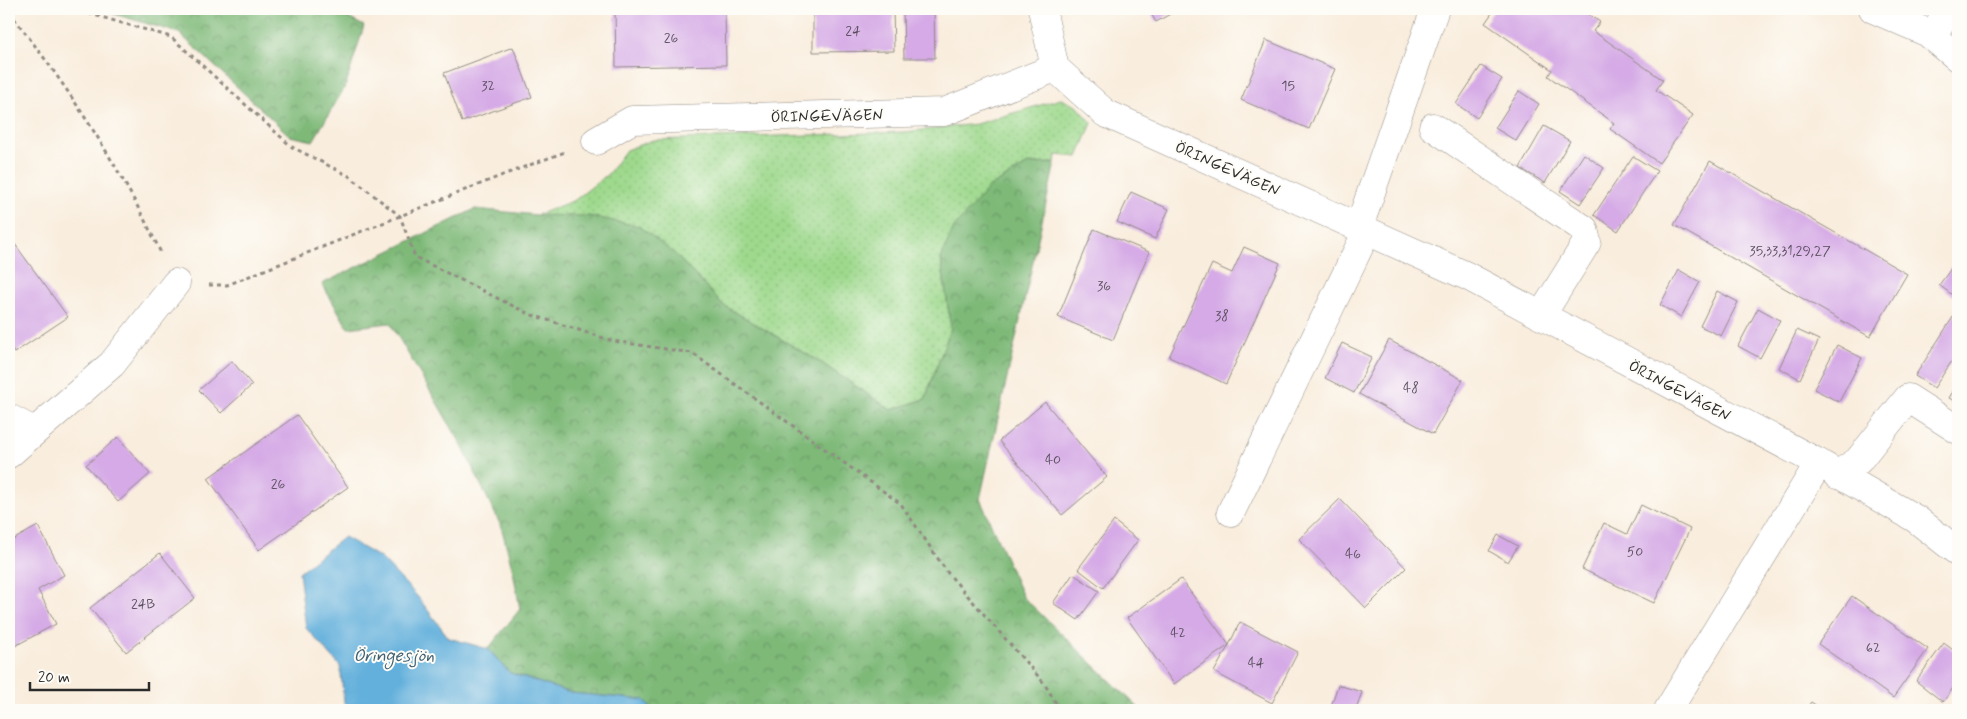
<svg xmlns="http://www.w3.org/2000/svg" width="1967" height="719" viewBox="0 0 1967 719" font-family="Mynerve,sans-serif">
<defs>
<pattern id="grass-dots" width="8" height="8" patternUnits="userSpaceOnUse" patternTransform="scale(1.25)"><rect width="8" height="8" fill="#9ed98d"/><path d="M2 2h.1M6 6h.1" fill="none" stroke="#88ba7a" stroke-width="1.8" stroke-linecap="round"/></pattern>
<pattern id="forest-crowns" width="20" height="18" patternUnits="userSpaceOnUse" patternTransform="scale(1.25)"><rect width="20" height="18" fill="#7eb978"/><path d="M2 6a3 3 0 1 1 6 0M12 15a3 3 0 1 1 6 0" fill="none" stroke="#679763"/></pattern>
</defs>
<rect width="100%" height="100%" fill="#fdfcf7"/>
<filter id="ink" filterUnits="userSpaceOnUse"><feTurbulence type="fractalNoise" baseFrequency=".02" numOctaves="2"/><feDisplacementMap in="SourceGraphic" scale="10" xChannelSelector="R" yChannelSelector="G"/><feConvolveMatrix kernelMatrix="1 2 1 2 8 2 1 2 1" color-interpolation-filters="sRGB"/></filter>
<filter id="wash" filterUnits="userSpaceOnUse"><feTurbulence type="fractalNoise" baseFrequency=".0096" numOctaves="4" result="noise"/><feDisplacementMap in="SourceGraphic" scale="20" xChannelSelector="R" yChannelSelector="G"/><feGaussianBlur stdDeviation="1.12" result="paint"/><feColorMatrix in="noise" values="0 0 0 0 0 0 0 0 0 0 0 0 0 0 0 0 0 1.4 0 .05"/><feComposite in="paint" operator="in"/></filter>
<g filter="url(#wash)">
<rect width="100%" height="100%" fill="#f9eddd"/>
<polygon fill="url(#grass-dots)" stroke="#64825c" points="1061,99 1078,107 1092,123 1078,157 1056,155 1055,163 1028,164 988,188 941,259 951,328 925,399 891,410 820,362 723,305 674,253 537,215 575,200 608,174 626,150 653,140 905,132 976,124"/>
<g fill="url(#forest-crowns)" stroke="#547252">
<polygon points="97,9 331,9 364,26 345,87 313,141 290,136 179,33"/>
<polygon points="1055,163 980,499 1023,597 1141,710 652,710 645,700 571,693 510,673 488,649 520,609 513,571 501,526 460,442 390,323 348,328 322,284 475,209 537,215 589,216 639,226 674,253 723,305 820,362 891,410 925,399 951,328 941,259 953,229 988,188 1028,164"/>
</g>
<polygon fill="#63b0dc" stroke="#476e84" points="344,537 382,559 417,596 449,638 488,649 510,673 571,693 645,700 652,710 345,710 340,666 306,628 299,572"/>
<g id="blocks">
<g fill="#d5aae6">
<polygon points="615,9 725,9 726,65 616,67"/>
<polygon points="813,9 893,9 894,51 813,52"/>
<polygon points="903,9 934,9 935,58 904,58"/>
<polygon points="1148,9 1179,9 1156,22"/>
<polygon points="1495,9 1580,9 1600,22 1593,31 1663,80 1656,90 1693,115 1659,163 1610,129 1614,123 1548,76 1552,70 1485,23"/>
<polygon points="1266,40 1335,69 1309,129 1241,100"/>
<polygon points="513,47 532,97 462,122 444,73"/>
<polygon points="1481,66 1502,79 1477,118 1456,104"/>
<polygon points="1519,91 1539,104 1516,141 1495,128"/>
<polygon points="1544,126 1570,141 1545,183 1520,168"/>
<polygon points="1584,154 1604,168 1580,204 1560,191"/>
<polygon points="1633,156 1657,171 1618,231 1594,215"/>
<polygon points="1710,161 1907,274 1870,337 1674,225"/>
<polygon points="1131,192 1169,209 1155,239 1117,222"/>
<polygon points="1094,229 1149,252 1113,340 1058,317"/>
<polygon points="9,236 68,317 14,353 9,345"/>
<polygon points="1244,247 1280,263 1226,384 1169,357 1212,264 1232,273"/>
<polygon points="1958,259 1958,299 1939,285"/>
<polygon points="1679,270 1700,282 1681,317 1660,305"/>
<polygon points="1717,291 1738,302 1721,336 1700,326"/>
<polygon points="1758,308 1780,320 1760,358 1738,346"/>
<polygon points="1955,314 1958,316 1958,352 1934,388 1915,376"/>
<polygon points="1797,330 1819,340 1800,379 1779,368"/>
<polygon points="1389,340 1463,380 1433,434 1359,394"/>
<polygon points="1342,343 1372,357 1354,393 1325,378"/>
<polygon points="1837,345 1862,358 1839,402 1814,389"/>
<polygon points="232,361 252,385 221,413 199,390"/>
<polygon points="1958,383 1958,403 1949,398"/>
<polygon points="1045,402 1107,477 1062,515 999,441"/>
<polygon points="297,415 348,487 259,550 208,478"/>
<polygon points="118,437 150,474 118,502 86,465"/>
<polygon points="1340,499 1406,568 1366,608 1299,539"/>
<polygon points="1641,505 1690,529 1654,603 1582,569 1604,523 1627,534"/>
<polygon points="1114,521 1138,540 1103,588 1078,569"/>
<polygon points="38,526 64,575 38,590 56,624 13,647 9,640 9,542"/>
<polygon points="1498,535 1518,546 1508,562 1489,551"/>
<polygon points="160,553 195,598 126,652 90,608"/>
<polygon points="1073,574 1099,591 1078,620 1053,603"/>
<polygon points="1181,579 1229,645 1240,622 1298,652 1272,703 1214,672 1229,645 1174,684 1127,618"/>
<polygon points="1852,596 1928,649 1893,698 1818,644"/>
<polygon points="1944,643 1958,654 1958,681 1943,702 1916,681"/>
<polygon points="1338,685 1362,692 1356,710 1343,710 1331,706"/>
<polygon points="1811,702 1823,710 1805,710"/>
</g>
</g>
</g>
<g filter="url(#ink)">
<use href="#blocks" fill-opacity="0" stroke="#928c84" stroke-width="1"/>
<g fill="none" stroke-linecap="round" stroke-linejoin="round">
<defs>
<g id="minor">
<polyline points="1042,9 1055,68 1105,113 1467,276 1819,463 1916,519 1958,552"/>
<polyline points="1873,9 1928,33 1958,58"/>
<polyline points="1932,36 1949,9"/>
<polyline points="1433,127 1584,229 1587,242 1541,316"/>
<polyline points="596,141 632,120 944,112 1055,68"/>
<polyline points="1359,227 1435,9"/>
<polyline points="9,418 34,431"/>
<polyline points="9,454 112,364 176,283"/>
<polyline points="1837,475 1858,461 1908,398 1958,430"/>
<polyline points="1231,512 1367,231"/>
<polyline points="1668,710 1819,463"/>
</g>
</defs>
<use href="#minor" stroke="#928c84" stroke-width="29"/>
<g stroke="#928c84" stroke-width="3" stroke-dasharray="4 4" stroke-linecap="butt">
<polyline points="73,9 171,37 292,147 349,176 400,216 415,257 529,314 613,341 692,353 901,504 947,572 1044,683 1060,710"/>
<path d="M9,12C68,86 120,167 161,253"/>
<polyline points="209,285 227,285 508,173 565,152"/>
</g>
<use href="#minor" stroke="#fff" stroke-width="28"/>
</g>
</g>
<g text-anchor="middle" stroke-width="4" stroke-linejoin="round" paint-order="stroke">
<g font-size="14" fill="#564b5a">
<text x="853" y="35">24</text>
<text x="671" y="42">26</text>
<text x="488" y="90">32</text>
<text x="1288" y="90">15</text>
<text x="1790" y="255">35,33,31,29,27</text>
<text x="1104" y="290">36</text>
<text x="1222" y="320">38</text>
<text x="1411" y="392">48</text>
<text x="1053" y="464">40</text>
<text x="278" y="488">26</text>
<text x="1635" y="556">50</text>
<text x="1353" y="558">46</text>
<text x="143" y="608">24B</text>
<text x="1178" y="637">42</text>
<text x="1873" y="652">62</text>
<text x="1256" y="667">44</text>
</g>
<g font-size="16" fill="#2b2b2b" stroke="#fdfcf7">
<text transform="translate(827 115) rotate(-1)" y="6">ÖRINGEVÄGEN</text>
<text transform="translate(1228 168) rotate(24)" y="6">ÖRINGEVÄGEN</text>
<text transform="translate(1680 390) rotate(28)" y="6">ÖRINGEVÄGEN</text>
</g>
<g font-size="18" font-style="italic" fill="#416072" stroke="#fdfcf7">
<text x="394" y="661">Öringesjön</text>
</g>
</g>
<rect width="1967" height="719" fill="none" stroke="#fdfcf7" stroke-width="30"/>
<path d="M30 682v8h119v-8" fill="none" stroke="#2b2b2b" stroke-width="2.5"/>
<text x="38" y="682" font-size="15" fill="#2b2b2b" stroke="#fdfcf7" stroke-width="4" paint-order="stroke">20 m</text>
</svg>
